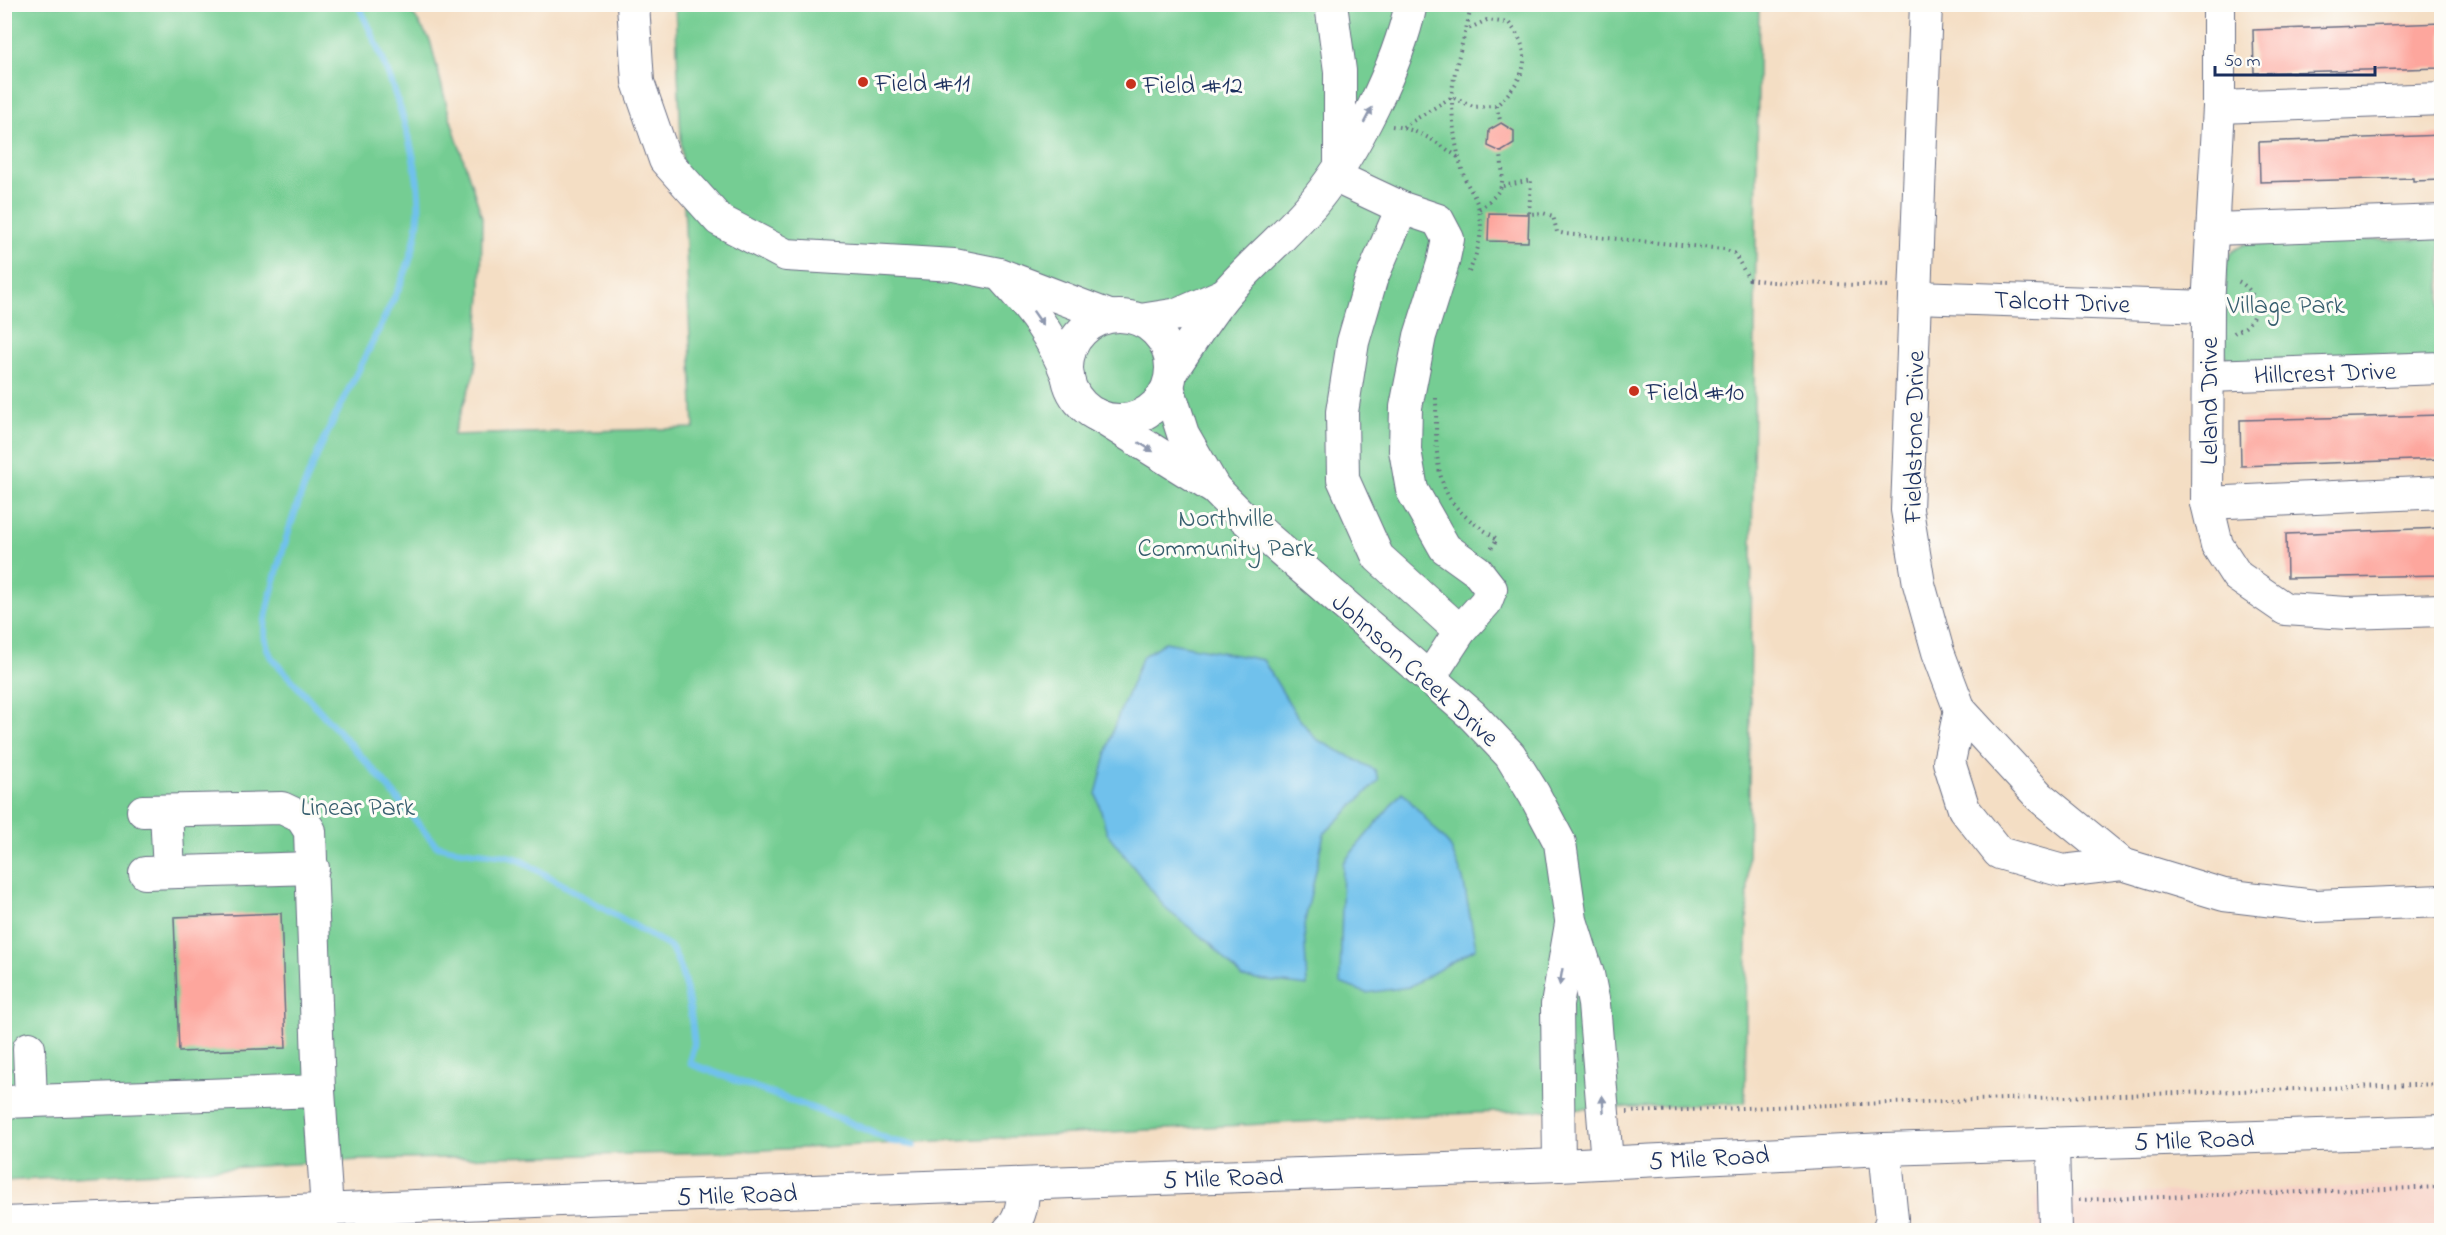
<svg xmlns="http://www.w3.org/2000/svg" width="2446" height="1235" viewBox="0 0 2446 1235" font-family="'Indie Flower',sans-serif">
<rect width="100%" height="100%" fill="#fdfcf7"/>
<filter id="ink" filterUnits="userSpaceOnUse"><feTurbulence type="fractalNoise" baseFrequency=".0167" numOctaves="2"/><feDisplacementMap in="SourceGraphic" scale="12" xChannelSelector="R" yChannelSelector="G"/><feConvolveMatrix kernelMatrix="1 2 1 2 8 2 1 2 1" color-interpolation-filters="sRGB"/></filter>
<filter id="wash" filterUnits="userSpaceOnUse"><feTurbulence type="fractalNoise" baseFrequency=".008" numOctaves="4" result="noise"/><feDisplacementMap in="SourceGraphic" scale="24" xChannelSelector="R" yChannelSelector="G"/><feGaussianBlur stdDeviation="1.35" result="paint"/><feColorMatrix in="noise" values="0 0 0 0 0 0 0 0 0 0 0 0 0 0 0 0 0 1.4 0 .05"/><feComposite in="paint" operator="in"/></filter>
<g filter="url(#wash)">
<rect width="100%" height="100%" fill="#f4dec4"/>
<polygon fill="#f7d1c6" points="2441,1185 2441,1230 2036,1230 2035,1196"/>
<g fill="#75cd93" stroke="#487e78" stroke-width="1.5">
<polygon points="5,5 407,5 430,40 449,114 482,217 481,296 475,371 453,435 694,428 675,5 1759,5 1745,1103 1474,1113 727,1152 360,1160 5,1181"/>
<path d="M2441,238V361L2234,364L2225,356L2223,343L2226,268C2227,254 2233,250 2245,244Z"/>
</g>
<g fill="#70c1ec" stroke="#4678a5" stroke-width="1.5">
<polygon points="1165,642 1263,660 1297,716 1316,739 1375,770 1379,780 1324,834 1304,925 1307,986 1242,978 1211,944 1167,910 1107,833 1096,794 1113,729 1143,656"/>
<polygon points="1402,792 1450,846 1463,879 1476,948 1409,987 1366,993 1340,983 1343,863"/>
</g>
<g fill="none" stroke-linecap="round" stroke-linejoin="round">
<path stroke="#70c1ec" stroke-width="7" d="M358,4C385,59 425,160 418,221C414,262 394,299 376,335C361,365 346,395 331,425C306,475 288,528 274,582C268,608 258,632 271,657L378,775L436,845C462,854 491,851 518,859L669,946C684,962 692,1018 694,1042C695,1050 688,1056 691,1064L844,1120L891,1141L914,1145"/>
</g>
<g id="blocks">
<g fill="#fda69d">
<polygon points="2442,23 2442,68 2254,73 2253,30"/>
<polygon points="1501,123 1514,131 1514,144 1501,152 1488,146 1489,130"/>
<polygon points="2442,135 2442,180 2413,181 2413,178 2260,182 2259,142"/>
<polygon points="1489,213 1529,214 1528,242 1488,241"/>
<polygon points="2442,415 2442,459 2241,466 2240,420"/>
<polygon points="2442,528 2442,575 2287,578 2286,534"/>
<polygon points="281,913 286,1048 179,1052 174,917"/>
</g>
</g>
</g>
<g filter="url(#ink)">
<use href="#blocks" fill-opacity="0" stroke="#676c82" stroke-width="1.5"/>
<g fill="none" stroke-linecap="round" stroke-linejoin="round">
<defs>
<g id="minor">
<polyline points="633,4 638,82 665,160 719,220 786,255 954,265 999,274 1109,316"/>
<polyline points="1331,4 1340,71 1340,162"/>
<polyline points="1926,4 1907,510 1919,584 1938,652 1960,710 2040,797 2122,864 2224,895 2315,906 2442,901"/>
<polyline points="2219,4 2219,107 2208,307 2207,503 2217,545 2237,576 2285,609 2347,613 2442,610"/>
<polyline points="2219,107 2442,99"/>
<polyline points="1334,176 1402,208 1438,220 1448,239 1443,263 1420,336 1406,407 1405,450 1412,490 1445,548 1477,571 1491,589 1486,602 1460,631 1430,677"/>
<polyline points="1402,208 1371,280 1353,342 1342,412 1343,479 1378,557 1460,631"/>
<polyline points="2213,229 2442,221"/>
<path d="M1002,277C1033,311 1051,334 1068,377"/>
<polyline points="1915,297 2208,307"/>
<circle cx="1119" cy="368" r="52"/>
<polyline points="1140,320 1179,314 1225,294"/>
<path d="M1171,372C1189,346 1206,317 1226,293C1254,261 1288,234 1315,201C1355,152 1398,66 1411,4"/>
<polyline points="2209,376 2442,368"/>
<polyline points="1168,387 1183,434 1213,486"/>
<polyline points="1097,415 1215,489 1242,516 1471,714 1510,755 1534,794 1560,843 1571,920 1588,974 1594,1004 1607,1162"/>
<polyline points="2207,503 2442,492"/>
<polyline points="1960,710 1949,762 1964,809 1999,853 2063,871 2122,864"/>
<polyline points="143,811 282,808 301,817 310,831 319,1091 327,1210"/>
<polyline points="166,811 169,872"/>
<polyline points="145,873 313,868"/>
<polyline points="29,1048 31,1101"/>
<polyline points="4,1102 319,1091"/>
<polyline points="2053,1143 2055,1230"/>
<polyline points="1885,1149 1892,1219 1888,1230"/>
<polyline points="1559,1165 1557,1005 1571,924"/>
<polyline points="4,1223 584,1199 1559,1165 1885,1149 2442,1131"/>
<path d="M1009,1230C1022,1217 1023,1201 1023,1184"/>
</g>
</defs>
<use href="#minor" stroke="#676c82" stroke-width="34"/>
<g stroke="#676c82" stroke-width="4" stroke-dasharray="1.5 4.5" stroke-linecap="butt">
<polyline points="1496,106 1501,123"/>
<path d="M1392,126C1419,129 1438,143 1459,158"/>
<path d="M1403,127L1452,97L1473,107L1496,106C1524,80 1536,56 1509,23L1487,20L1468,29"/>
<polyline points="1503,186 1531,180 1529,214 1543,213 1553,216 1557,232 1565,234 1724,249 1734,253 1749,279 1771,282 1891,286"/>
<path d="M1479,209C1507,188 1503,186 1501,152"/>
<path d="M1469,272C1478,252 1484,232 1479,210C1477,198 1468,188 1464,176C1456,151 1452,125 1452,99C1452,67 1467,36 1471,4"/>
<path d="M2234,333C2238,330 2245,329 2249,323C2262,306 2253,287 2235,280"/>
<path d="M1436,398C1437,434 1431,482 1459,510C1469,521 1484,530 1497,539L1490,550"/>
<polyline points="1627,1112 2442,1084"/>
<polyline points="2079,1200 2442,1187"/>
</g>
<use href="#minor" stroke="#fff" stroke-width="32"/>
</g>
<defs><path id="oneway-solid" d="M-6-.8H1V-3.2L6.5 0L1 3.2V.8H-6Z" transform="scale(1.5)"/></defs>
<g fill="#8d97ae">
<use href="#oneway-solid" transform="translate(1368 115) rotate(-62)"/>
<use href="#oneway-solid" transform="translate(1038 318) rotate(55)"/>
<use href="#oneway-solid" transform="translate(1146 447) rotate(32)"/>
<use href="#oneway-solid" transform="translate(1561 977) rotate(100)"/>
<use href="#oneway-solid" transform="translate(1603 1104) rotate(-94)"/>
</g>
</g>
<g fill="#c8321e" stroke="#fdfcf7" stroke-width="2">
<circle cx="863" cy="82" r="6"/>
<circle cx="1131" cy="84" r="6"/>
<circle cx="1634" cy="391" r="6"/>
</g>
<g text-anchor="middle" stroke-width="6" stroke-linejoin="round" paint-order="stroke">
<g font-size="26" fill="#1b2f5e" stroke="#fdfcf7" text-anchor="start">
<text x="875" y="91">Field #11</text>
<text x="1143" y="93">Field #12</text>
<text x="1646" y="400">Field #10</text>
</g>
<g font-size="26" fill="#1b2f5e" stroke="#fdfcf7">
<text transform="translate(2062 301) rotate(2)" y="9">Talcott Drive</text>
<text transform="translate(2325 372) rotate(-2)" y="9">Hillcrest Drive</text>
<text transform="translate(2208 401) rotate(-90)" y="9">Leland Drive</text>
<text transform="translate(1913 437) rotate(-89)" y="9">Fieldstone Drive</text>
<text transform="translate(1416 669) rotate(42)" y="9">Johnson Creek Drive</text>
<text transform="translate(2194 1139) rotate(-2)" y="9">5 Mile Road</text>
<text transform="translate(1709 1157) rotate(-3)" y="9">5 Mile Road</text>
<text transform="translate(1223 1177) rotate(-2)" y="9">5 Mile Road</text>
<text transform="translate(737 1194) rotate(-2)" y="9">5 Mile Road</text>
</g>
<g font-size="26" fill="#365e6e" stroke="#fdfcf7">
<text x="2286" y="313">Village Park</text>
<text x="1226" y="526">Northville<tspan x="1226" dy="30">Community Park</tspan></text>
<text x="358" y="815">Linear Park</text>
</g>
</g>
<rect width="2446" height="1235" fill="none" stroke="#fdfcf7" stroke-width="24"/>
<path d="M2215 66v9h160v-9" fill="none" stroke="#1b2f5e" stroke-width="3"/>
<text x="2224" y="66" font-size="18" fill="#1b2f5e" stroke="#fdfcf7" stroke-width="4.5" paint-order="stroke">50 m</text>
</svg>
